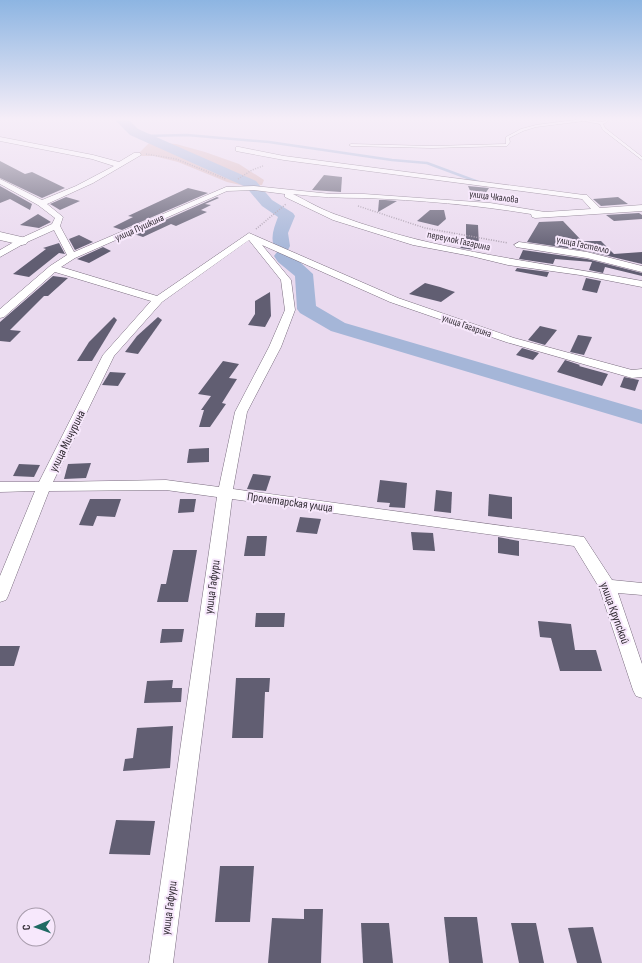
<svg xmlns="http://www.w3.org/2000/svg" width="642" height="963" viewBox="0 0 642 963" font-family="'Sofia Sans Condensed',sans-serif">
<rect width="100%" height="100%" fill="#eadaef"/>
<polygon fill="#dcbdc1" points="150,142 176,144 205,152 239,164 264,180 262,185 245,186 227,182 178,162 154,156 140,156 138,154"/>
<g fill="none" stroke-linecap="round" stroke-linejoin="round">
<polyline stroke="#a5b6d8" stroke-width="2.5" points="142,136 187,135 269,142 392,160 427,163 481,183"/>
<path fill="#a5b6d8" fill-rule="evenodd" d="M113,118H127L138,129L256,181L272,200L293,213L295,216L288,233L290,246L288,250L283,251L289,252L313,274L316,306L345,323L642,410V424L331,331L300,313L297,309L295,276L278,262L274,256L277,252L282,251L276,250C269,239 274,228 278,217L262,206L246,187L130,135Z"/>
</g>
<g fill="#615e72">
<polygon points="0,161 25,174 32,172 65,188 42,198 0,178"/>
<polygon points="324,175 342,177 341,192 312,190"/>
<polygon points="0,186 32,204 30,210 10,199 0,203"/>
<polygon points="468,186 489,188 480,201 474,200"/>
<polygon points="188,188 208,193 122,230 113,227 133,217 128,216"/>
<polygon points="66,197 80,201 60,210 50,204"/>
<polygon points="217,197 219,198 205,204 211,205 201,210 207,212 176,226 171,224 143,237 134,234"/>
<polygon points="618,197 628,204 601,206 593,199"/>
<polygon points="379,200 385,200 397,201 378,212"/>
<polygon points="430,210 444,210 446,219 438,226 417,221"/>
<polygon points="639,213 642,215 642,219 614,221 606,215"/>
<polygon points="38,214 51,222 39,228 20,225"/>
<polygon points="563,221 582,241 601,241 614,254 642,252 642,264 587,251 527,242 539,222"/>
<polygon points="466,224 478,225 479,247 475,250 460,248 466,242"/>
<polygon points="79,235 93,242 75,250 69,239"/>
<polygon points="59,243 65,254 59,253 29,277 13,274 46,249 43,248"/>
<polygon points="103,247 111,251 89,263 77,259"/>
<polygon points="523,250 587,259 642,273 642,276 605,267 603,273 589,270 592,262 555,259 553,264 519,259"/>
<polygon points="517,268 549,272 547,277 515,271"/>
<polygon points="53,276 68,278 48,296 44,296 10,330 21,331 10,342 0,341 0,322"/>
<polygon points="586,278 601,281 597,293 582,290"/>
<polygon points="425,283 440,287 455,292 441,302 409,294"/>
<polygon points="270,292 271,316 265,327 248,325 255,314 255,301"/>
<polygon points="114,317 117,320 92,361 77,361 89,342"/>
<polygon points="158,317 162,320 138,354 125,352 137,336"/>
<polygon points="540,326 557,330 545,345 528,340"/>
<polygon points="578,335 592,337 584,355 570,352"/>
<polygon points="522,348 539,353 533,360 516,355"/>
<polygon points="565,360 580,365 579,366 608,374 602,386 557,372"/>
<polygon points="223,361 239,364 229,378 237,379 222,403 226,404 210,427 199,427 204,410 201,410 211,396 198,394"/>
<polygon points="110,372 126,373 118,386 102,385"/>
<polygon points="624,377 639,380 635,391 620,387"/>
<polygon points="209,448 209,462 187,463 189,449"/>
<polygon points="91,463 86,478 64,479 68,464"/>
<polygon points="19,464 40,465 34,477 13,476"/>
<polygon points="253,474 271,476 266,491 247,489"/>
<polygon points="380,480 407,483 405,508 389,507 390,503 377,502"/>
<polygon points="436,490 452,492 451,513 434,511"/>
<polygon points="489,494 512,497 512,519 488,516"/>
<polygon points="90,499 121,499 115,517 97,516 93,526 79,525"/>
<polygon points="180,499 196,499 194,512 178,513"/>
<polygon points="300,517 321,519 317,534 296,532"/>
<polygon points="411,532 433,533 435,551 413,550"/>
<polygon points="247,536 267,536 265,556 244,556"/>
<polygon points="498,537 519,541 519,556 498,553"/>
<polygon points="173,550 197,550 188,602 157,602 161,584 166,584"/>
<polygon points="256,613 285,613 284,627 255,627"/>
<polygon points="538,621 571,624 575,650 596,650 602,671 560,671 551,638 540,637"/>
<polygon points="162,629 184,629 182,642 160,643"/>
<polygon points="0,646 20,646 14,666 0,666"/>
<polygon points="236,678 270,678 269,692 265,692 263,738 232,738"/>
<polygon points="173,680 172,688 182,688 181,702 144,703 147,681"/>
<polygon points="173,726 170,768 123,771 125,759 133,758 137,728"/>
<polygon points="116,820 155,821 150,855 109,854"/>
<polygon points="220,866 254,866 250,922 215,922"/>
<polygon points="304,909 323,909 321,963 268,963 272,918 304,919"/>
<polygon points="444,917 477,917 483,963 449,963"/>
<polygon points="361,923 389,923 393,963 363,963"/>
<polygon points="511,923 536,923 544,963 519,963"/>
<polygon points="593,927 602,963 577,963 568,928"/>
</g>
<g fill="none" stroke-linecap="round" stroke-linejoin="round">
<defs>
<polygon id="lane" points="582,119 602,122 607,120 607,122 603,124 605,128 642,157 642,160 603,130 600,124 584,121 536,127 523,131 509,138 510,142 507,146 432,148 351,146 349,145 351,144 432,146 506,144 506,137 521,129 536,125"/>
<g id="street">
<path d="M0,137L93,155L119,162L134,153H140L141,155L93,183L47,204L63,217L60,226L74,252L226,187L254,186L331,194H364L490,203L545,212L591,209L582,199L284,160L236,151V147H239L284,156L584,195H587L600,208L642,205V211L535,218L532,217L531,214C476,205 419,200 364,198C340,198 317,197 293,194C309,202 324,211 340,216C437,252 541,262 642,281V287L580,275L508,265L471,256L413,245L333,220L285,197V194L254,190L227,191L75,258L61,267L157,296L249,233L398,298L514,338L632,370L642,369V377L632,378L506,342L390,302L262,245L291,280L295,310L281,347L247,412L233,489L584,537L612,580L642,583V595L618,593L642,664V698L636,696L633,690L599,587L574,546L232,499L173,963H149L217,497L166,490L49,491L8,596L6,600L0,602V576L35,491L0,492V482H39L103,355L151,301L55,272L4,317L0,318V309L50,266L67,255L54,230L25,243L0,257V250L19,239L52,224L55,218L38,205L0,184V179L42,200L76,186L114,166L92,159L0,141ZM249,240L281,280L285,310L269,347L235,412L219,487L166,480L53,482L114,356L162,302Z"/>
<polygon points="519,242 587,252 642,266 642,272 587,258 516,247 514,245"/>
</g>
<polygon id="secondary" points="0,232 26,238 28,241 26,244 22,245 0,240"/>
</defs>
<use href="#lane" stroke="#7a6d7f" stroke-width="1"/>
<use href="#street" stroke="#7a6d7f" stroke-width="1"/>
<use href="#secondary" stroke="#7a6d7f" stroke-width="1"/>
<g stroke="#a69aaa" stroke-width="1.5" stroke-dasharray="1 1.5" stroke-linecap="butt">
<polyline points="146,154 176,159 226,179"/>
<polyline points="238,179 252,170 263,166"/>
<polyline points="358,206 425,228 508,243"/>
<polyline points="256,229 286,204"/>
</g>
<use href="#lane" fill="#fff" fill-rule="evenodd"/>
<use href="#street" fill="#fff" fill-rule="evenodd"/>
<use href="#secondary" fill="#fff" fill-rule="evenodd"/>
</g>
<linearGradient id="sky" x2="0" y2="1"><stop stop-color="#8db5e2"/><stop offset="0.47" stop-color="#f6eef8"/><stop offset="1" stop-color="#f6eef8" stop-opacity="0"/></linearGradient>
<rect width="642" height="253" fill="url(#sky)"/>
<g text-anchor="middle" stroke-width="4" stroke-linejoin="round" paint-order="stroke">
<g font-size="10" fill="#312b33" stroke="#f7e8fc">
<text transform="translate(494 196) rotate(7)" y="4">улица Чкалова</text>
<text transform="translate(139 227) rotate(-24)" y="4">улица Пушкина</text>
<text transform="translate(459 240) rotate(12)" y="4">переулок Гагарина</text>
<text transform="translate(583 244) rotate(12)" y="4">улица Гастелло</text>
<text transform="translate(467 325) rotate(19)" y="4">улица Гагарина</text>
</g>
<g font-size="12" fill="#312b33" stroke="#f7e8fc">
<text transform="translate(67 441) rotate(-64)" y="4">улица Мичурина</text>
<text transform="translate(290 502) rotate(8)" y="4">Пролетарская улица</text>
<text transform="translate(212 587) rotate(-82)" y="4">улица Гафури</text>
<text transform="translate(615 613) rotate(70)" y="4">улица Крупской</text>
<text transform="translate(169 908) rotate(-82)" y="4">улица Гафури</text>
</g>
</g>
<g transform="translate(36 927) rotate(268)"><circle r="19" fill="#f7e8fc" stroke="#a89cac"/>
<path d="M0-3L7 15L0 10L-7 15Z" fill="#1f6a63"/>
<text y="-6" font-size="11" font-weight="bold" text-anchor="middle" fill="#312b33">С</text>
</g>
</svg>
